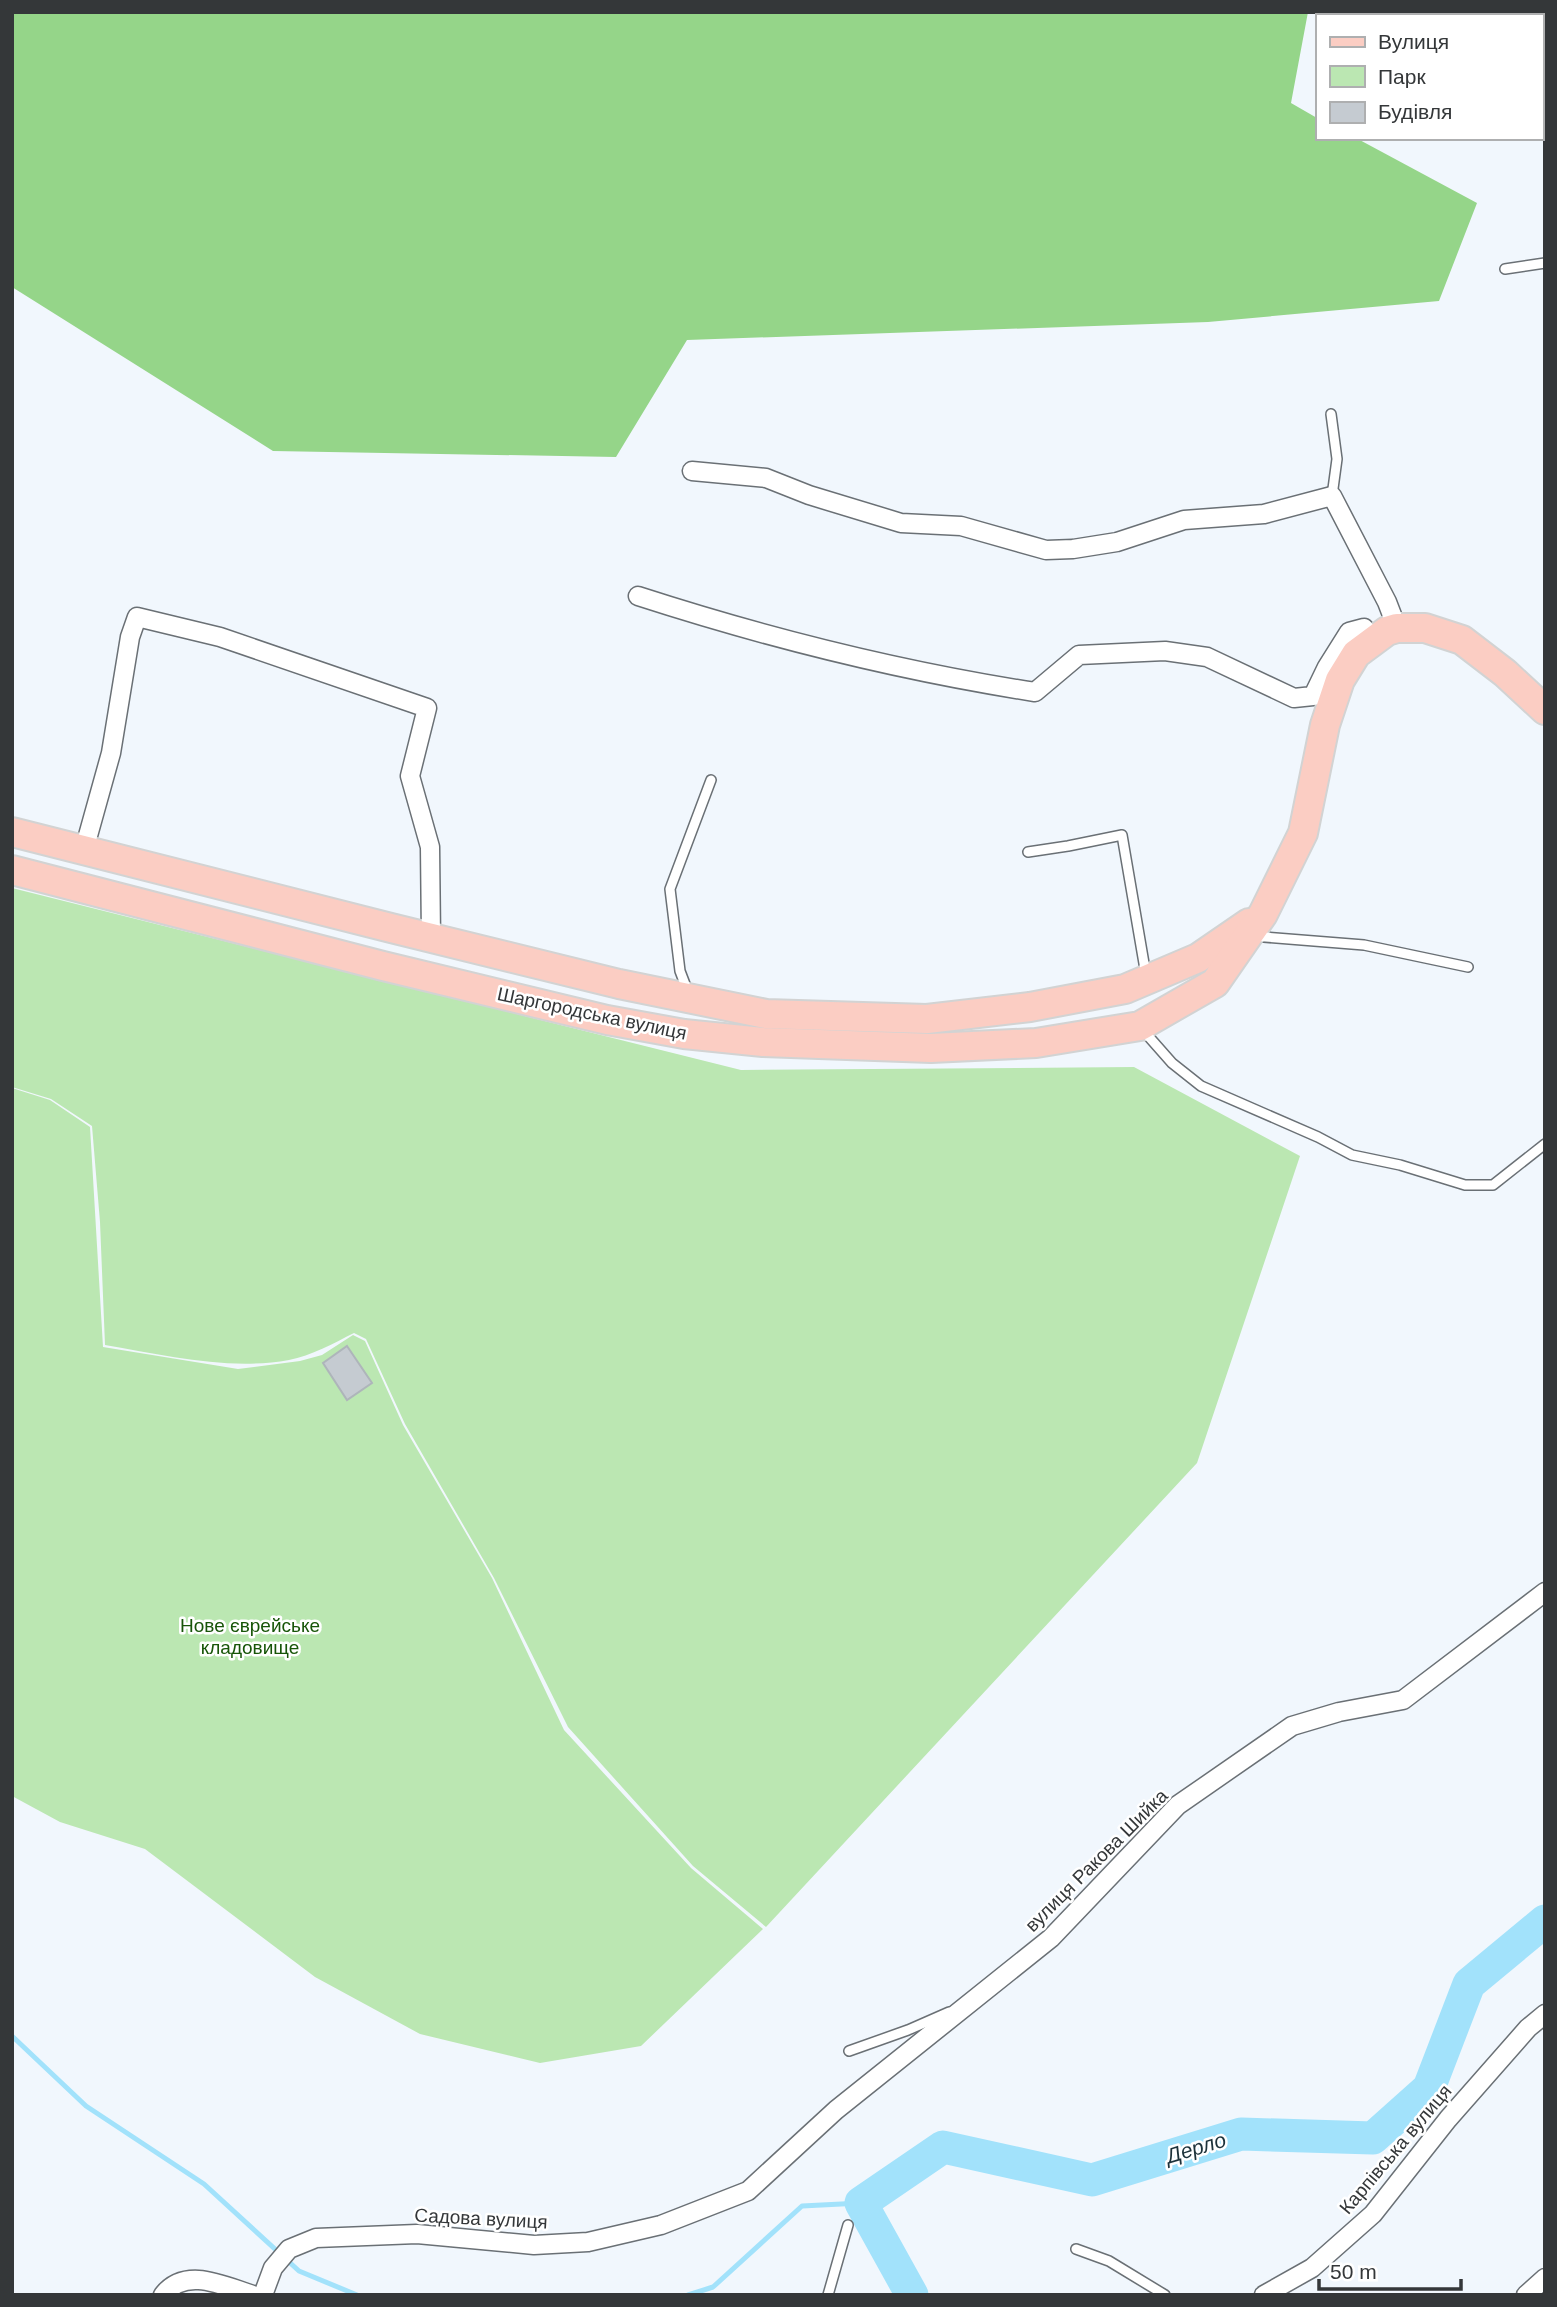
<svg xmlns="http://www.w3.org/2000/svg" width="1557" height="2307" viewBox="0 0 1557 2307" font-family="Arial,sans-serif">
<rect width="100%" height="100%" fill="#f1f7fd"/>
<g fill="#bbe7b2">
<path d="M12,888L741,1070L1134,1067L1300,1156L1197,1463L766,1927L693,1866L568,1727L494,1578L405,1424L366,1339L354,1333C334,1343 311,1356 289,1360C228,1371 165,1355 105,1345L100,1222L92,1126L51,1099L12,1087Z"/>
<polygon points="12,1088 50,1100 90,1127 103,1347 238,1369 300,1361 322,1355 353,1335 365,1341 403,1425 492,1578 564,1730 691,1868 763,1929 641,2046 540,2063 420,2034 315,1977 145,1849 60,1822 12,1796"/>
</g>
<polygon fill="#95d589" points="12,12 1308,12 1291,103 1317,118 1317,138 1356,138 1477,203 1439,301 1208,322 687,340 616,457 273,451 12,287"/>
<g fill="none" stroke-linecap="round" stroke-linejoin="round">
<g stroke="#a2e2fb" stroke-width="5">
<polyline points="12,2036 86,2106 204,2184 299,2271 357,2295"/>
<polyline points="688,2295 713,2287 802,2206 861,2203"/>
</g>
<polyline stroke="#a2e2fb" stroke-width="33" points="912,2295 861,2203 943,2147 1092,2180 1241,2134 1373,2138 1429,2088 1469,1984 1545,1921"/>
</g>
<polygon fill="#c5cbd1" stroke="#aeb5ba" stroke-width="2" points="347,1346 372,1383 347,1400 323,1363"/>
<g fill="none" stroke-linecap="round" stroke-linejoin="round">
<defs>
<g id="service">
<polyline points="1505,269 1545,263"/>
<polyline points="1331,414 1337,459 1332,496"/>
<polyline points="1028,852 1068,846 1122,835 1146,975"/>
<polyline points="1252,936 1364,945 1468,967"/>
<polyline points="688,992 680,971 670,889 711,780"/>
<polyline points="1142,1029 1172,1063 1201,1086 1318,1137 1352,1155 1400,1165 1465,1185 1493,1185 1545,1144"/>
<polyline points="849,2051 908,2030 949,2012"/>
<polyline points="1076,2249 1109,2261 1165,2295"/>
<polyline points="828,2295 848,2225"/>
</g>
<g id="minor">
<polyline points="692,471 766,478 809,495 901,523 961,526 1046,550 1073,549 1117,542 1184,520 1264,514 1332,496 1387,602 1397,628"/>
<path d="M638,596C768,638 900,671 1035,692L1079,655L1165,651L1207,657L1294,698L1313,696L1327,667L1349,632L1364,628L1374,641"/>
<polyline points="84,850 111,753 130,637 137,617 220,637 427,708 410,776 430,847 431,938"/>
<path d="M163,2295C186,2266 224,2286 253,2295"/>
<polyline points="263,2295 273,2268 289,2249 316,2238 417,2234 534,2245 588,2242 661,2225 748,2191 836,2110 1051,1938 1178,1805 1292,1726 1339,1712 1403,1700 1545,1592"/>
<polyline points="1264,2295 1312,2268 1373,2214 1448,2119 1528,2028 1545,2014"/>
<polyline points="1526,2295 1545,2278"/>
</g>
<g id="primary">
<polyline points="12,832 391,928 619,984 766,1014 927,1019 1030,1007 1125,989 1198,958 1249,923"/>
<polyline points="12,870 383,966 607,1020 684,1034 763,1042 931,1048 1036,1043 1140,1026 1215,983 1263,914 1303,833 1325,725 1340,680 1356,654 1387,631 1397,628 1425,628 1462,640 1505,673 1545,710"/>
</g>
</defs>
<use href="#service" stroke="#6a7075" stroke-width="12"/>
<use href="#minor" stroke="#6a7075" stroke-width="21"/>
<use href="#primary" stroke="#d2d3d3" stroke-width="32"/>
<use href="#service" stroke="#fff" stroke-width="9"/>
<use href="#minor" stroke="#fff" stroke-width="18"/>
<use href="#primary" stroke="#fbcdc3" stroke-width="28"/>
</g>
<g text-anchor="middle" stroke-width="5" stroke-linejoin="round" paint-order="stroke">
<g font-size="19" fill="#343739" stroke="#fff">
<text transform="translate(592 1013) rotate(12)" y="7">Шаргородська вулиця</text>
<text transform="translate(1096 1860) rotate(-45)" y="7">вулиця Ракова Шийка</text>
<text transform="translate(1395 2149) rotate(-50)" y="7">Карпівська вулиця</text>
<text transform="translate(481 2218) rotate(3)" y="7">Садова вулиця</text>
</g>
<g font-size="19" fill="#175508" stroke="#fff">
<text x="250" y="1632">Нове єврейське<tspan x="250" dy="22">кладовище</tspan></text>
</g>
<g font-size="21" font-style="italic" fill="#1d323a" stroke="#fff">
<text transform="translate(1196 2148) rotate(-17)" y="7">Дерло</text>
</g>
</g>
<rect width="1557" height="2307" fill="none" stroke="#343739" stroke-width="28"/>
<rect x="1316" y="14" width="228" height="126" fill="#ffffff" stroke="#aeafb0" stroke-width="2"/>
<rect x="1330" y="37" width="35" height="10" fill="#fbcdc3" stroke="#aeafb0" stroke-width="2"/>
<text x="1378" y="49" font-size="21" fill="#343739">Вулиця</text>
<rect x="1330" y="66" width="35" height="21" fill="#bbe7b2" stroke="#aeafb0" stroke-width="2"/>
<text x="1378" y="84" font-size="21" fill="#343739">Парк</text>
<rect x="1330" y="102" width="35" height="21" fill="#c5cbd1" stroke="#aeafb0" stroke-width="2"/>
<text x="1378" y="119" font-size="21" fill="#343739">Будівля</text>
<path d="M1319 2279v10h142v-10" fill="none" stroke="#343739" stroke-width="3.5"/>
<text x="1330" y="2279" font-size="21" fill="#343739" stroke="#ffffff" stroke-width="5" paint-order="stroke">50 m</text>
</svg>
